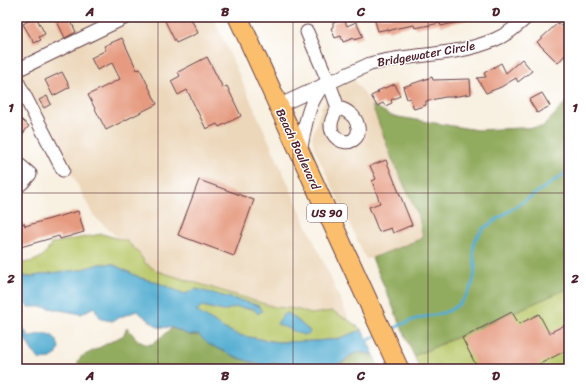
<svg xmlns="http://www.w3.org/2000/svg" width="586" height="386" viewBox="0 0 586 386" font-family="Sriracha,sans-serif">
<rect width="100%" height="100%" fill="#fff"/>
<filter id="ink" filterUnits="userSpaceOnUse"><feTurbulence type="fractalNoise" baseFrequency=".025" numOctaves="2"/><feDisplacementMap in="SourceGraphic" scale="8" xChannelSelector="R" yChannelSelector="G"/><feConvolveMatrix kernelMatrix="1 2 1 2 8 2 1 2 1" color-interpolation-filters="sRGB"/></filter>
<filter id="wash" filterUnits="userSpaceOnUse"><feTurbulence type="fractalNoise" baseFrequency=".012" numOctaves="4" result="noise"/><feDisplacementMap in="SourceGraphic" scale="16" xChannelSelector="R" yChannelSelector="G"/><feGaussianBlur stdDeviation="0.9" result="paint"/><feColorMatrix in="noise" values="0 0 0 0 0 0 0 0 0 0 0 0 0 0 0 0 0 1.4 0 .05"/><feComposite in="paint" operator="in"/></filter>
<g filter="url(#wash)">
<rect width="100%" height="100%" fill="#f8f0e1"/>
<g fill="#ecd7ba">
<polygon points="17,17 213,17 350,321 332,311 311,314 296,309 275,307 157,271 145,263 139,253 127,241 118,238 93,215 17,67"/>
<polygon points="352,77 372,105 393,161 419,217 423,239 372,258 366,259 314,148 312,137 322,107 335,86"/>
</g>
<g fill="#b9c86a" stroke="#82744a" fill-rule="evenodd">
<path d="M102,234L127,241L139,253L145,263L157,271L275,307L296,309L311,314L332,311L350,321L362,330L337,339L315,341L277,342L259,339L239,335L225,329L196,312L202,306L223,311L236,307L254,309L259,306L250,303L196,289L185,294L156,282L141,278L112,264H99L80,270L51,273L29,277L17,275V264C35,261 42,261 52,243ZM288,313C296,318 302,325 310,331L277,324L283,315Z"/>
<polygon points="569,288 569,369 420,369 414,356"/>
</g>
<g fill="#92ac5e" stroke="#6e6644">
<polygon points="569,99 569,288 414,356 372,258 423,238 419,217 393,161 372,105 392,116 477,130 543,127"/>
<path d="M127,327C133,335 141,347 152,344C154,343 169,330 173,328L189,335H199L208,344L236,357L257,364L268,366L274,363L316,364L318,367V369H79L78,361L81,357L124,335Z"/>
<path d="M356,353L370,354L374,355L377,365L376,369H333C336,365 341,364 345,361C349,358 351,355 356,353Z"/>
</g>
<g fill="#55aed2" stroke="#50667e">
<path d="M99,264H112L141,278L156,282L185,294L196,289L250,303L259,306L262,311L258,314L254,309L236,307L223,311L202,306L196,311L225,329L239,335L259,339L277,342L315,341L337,339L362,330L374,355C366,352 355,351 348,357C345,359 347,359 344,361C340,364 336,365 333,369H318V367L316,364L274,363L268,366L257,364L236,357L208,344L199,335H189L173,328L158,327L137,311L123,316L112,321L101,319L94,307L81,314L44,307H28L21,300L17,302V275L29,277L51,273L80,270Z"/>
<path d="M288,313C296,318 302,325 310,331L309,334L303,335L277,324L283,315Z"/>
<path d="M17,319L23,329L30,337C37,334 48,331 55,338C56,339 58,344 59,347L57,354L49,359L40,360L33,352L17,327Z"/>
</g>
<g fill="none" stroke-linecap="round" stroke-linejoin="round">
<g stroke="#55aed2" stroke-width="3">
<path d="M389,331C399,326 409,320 420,318C430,315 443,315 452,309C467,300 476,282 475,265C474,258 472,251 474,244C475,237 480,233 484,228L569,171"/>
<polyline points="367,341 376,336"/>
</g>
</g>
<g id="blocks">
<g fill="#e69b81">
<polygon points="36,17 45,34 39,37 41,40 34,43 23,24"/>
<polygon points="55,17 69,17 76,32 65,38"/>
<polygon points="163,17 190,17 198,33 176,43"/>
<polygon points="379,17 466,17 466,20 441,26 440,23 415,28 414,25 398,28 388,31 388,29 378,31 374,18"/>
<polygon points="344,19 347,26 356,22 363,37 354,40 354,38 343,42 341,36 335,38 331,28 333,27 333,23"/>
<polygon points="558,23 569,33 569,58 565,55 558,63 537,42"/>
<polygon points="122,38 137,70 140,69 157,104 106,130 88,95 120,79 112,63 97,70 91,58 106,50 104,46"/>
<polygon points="207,57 223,88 227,86 241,116 219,127 217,124 206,129 187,90 178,95 171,81 180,76 178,72"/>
<polygon points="522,59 532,71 518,82 516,78 501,87 486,93 477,78 486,77 484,73 501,63 506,73"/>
<polygon points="62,72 70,87 53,96 45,80"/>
<polygon points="432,77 433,80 470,79 471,94 451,97 445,97 426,101 426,105 414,109 410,98 407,99 403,87"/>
<polygon points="395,84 400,96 391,100 392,103 385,106 383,103 377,106 371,96 379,92 377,91"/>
<polygon points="542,93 550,106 537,113 529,100"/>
<polygon points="47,96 51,104 44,108 39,100"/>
<polygon points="17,116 29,126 17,141"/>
<polygon points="386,160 412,225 393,233 391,228 379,232 369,207 380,203 372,181 376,179 370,166"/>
<polygon points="199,180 254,200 234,256 178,235"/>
<polygon points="78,211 84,232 60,239 59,236 17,248 17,225 24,223 25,226"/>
<polygon points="512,312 519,324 539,314 549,333 565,325 569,332 569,349 530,369 478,369 462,338"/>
</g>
</g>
</g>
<g filter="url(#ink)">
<use href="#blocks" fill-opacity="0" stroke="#643e46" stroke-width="1"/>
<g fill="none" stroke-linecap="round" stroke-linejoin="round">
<defs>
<g id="minor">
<path d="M307,32L329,83L338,108C335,113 331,119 331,125C330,136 343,146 353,140C363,133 357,118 349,113C346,110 342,109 338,108"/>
<polyline points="17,70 126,17"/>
<polyline points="17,81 63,170"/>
<path d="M278,106L370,64C411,53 454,57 494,40C507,35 517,26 527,17"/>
<path d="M300,152C303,137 305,122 310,108C313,99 318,92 323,85"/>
<polyline points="17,163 30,174 23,182 17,187"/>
</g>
<polyline id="highway" points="238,17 399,369"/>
</defs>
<use href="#minor" stroke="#643e46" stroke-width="15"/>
<use href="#highway" stroke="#643e46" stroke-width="21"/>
<use href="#minor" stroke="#fff" stroke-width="13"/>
<use href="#highway" stroke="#fabe6d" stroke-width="19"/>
</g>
</g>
<path fill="none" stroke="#4a1f2b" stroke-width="1" stroke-opacity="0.55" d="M158,17V369M293,17V369M428,17V369M17,193H569"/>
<g text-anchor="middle" stroke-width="3" stroke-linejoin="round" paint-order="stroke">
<rect fill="#fff" stroke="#80626b" stroke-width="1" x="307" y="204" width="40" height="18" rx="3"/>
<g font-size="11" font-weight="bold" fill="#4a1f2b">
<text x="327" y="217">US 90</text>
</g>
<g font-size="12" fill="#4a1f2b" stroke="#fff">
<text transform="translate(426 54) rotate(-10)" y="4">Bridgewater Circle</text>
<text transform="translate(298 149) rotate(65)" y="4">Beach Boulevard</text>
</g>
</g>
<rect width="586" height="386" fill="none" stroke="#fff" stroke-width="44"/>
<rect x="22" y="22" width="542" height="342" fill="none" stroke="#4a1f2b" stroke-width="1.5"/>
<g font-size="13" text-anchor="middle" font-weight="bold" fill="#4a1f2b">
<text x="90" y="16">A</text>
<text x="225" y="16">B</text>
<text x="361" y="16">C</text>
<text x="496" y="16">D</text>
<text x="11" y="112">1</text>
<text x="575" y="112">1</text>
<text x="11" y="283">2</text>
<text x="575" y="283">2</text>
<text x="90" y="380">A</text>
<text x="225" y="380">B</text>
<text x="361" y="380">C</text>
<text x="496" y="380">D</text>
</g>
</svg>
